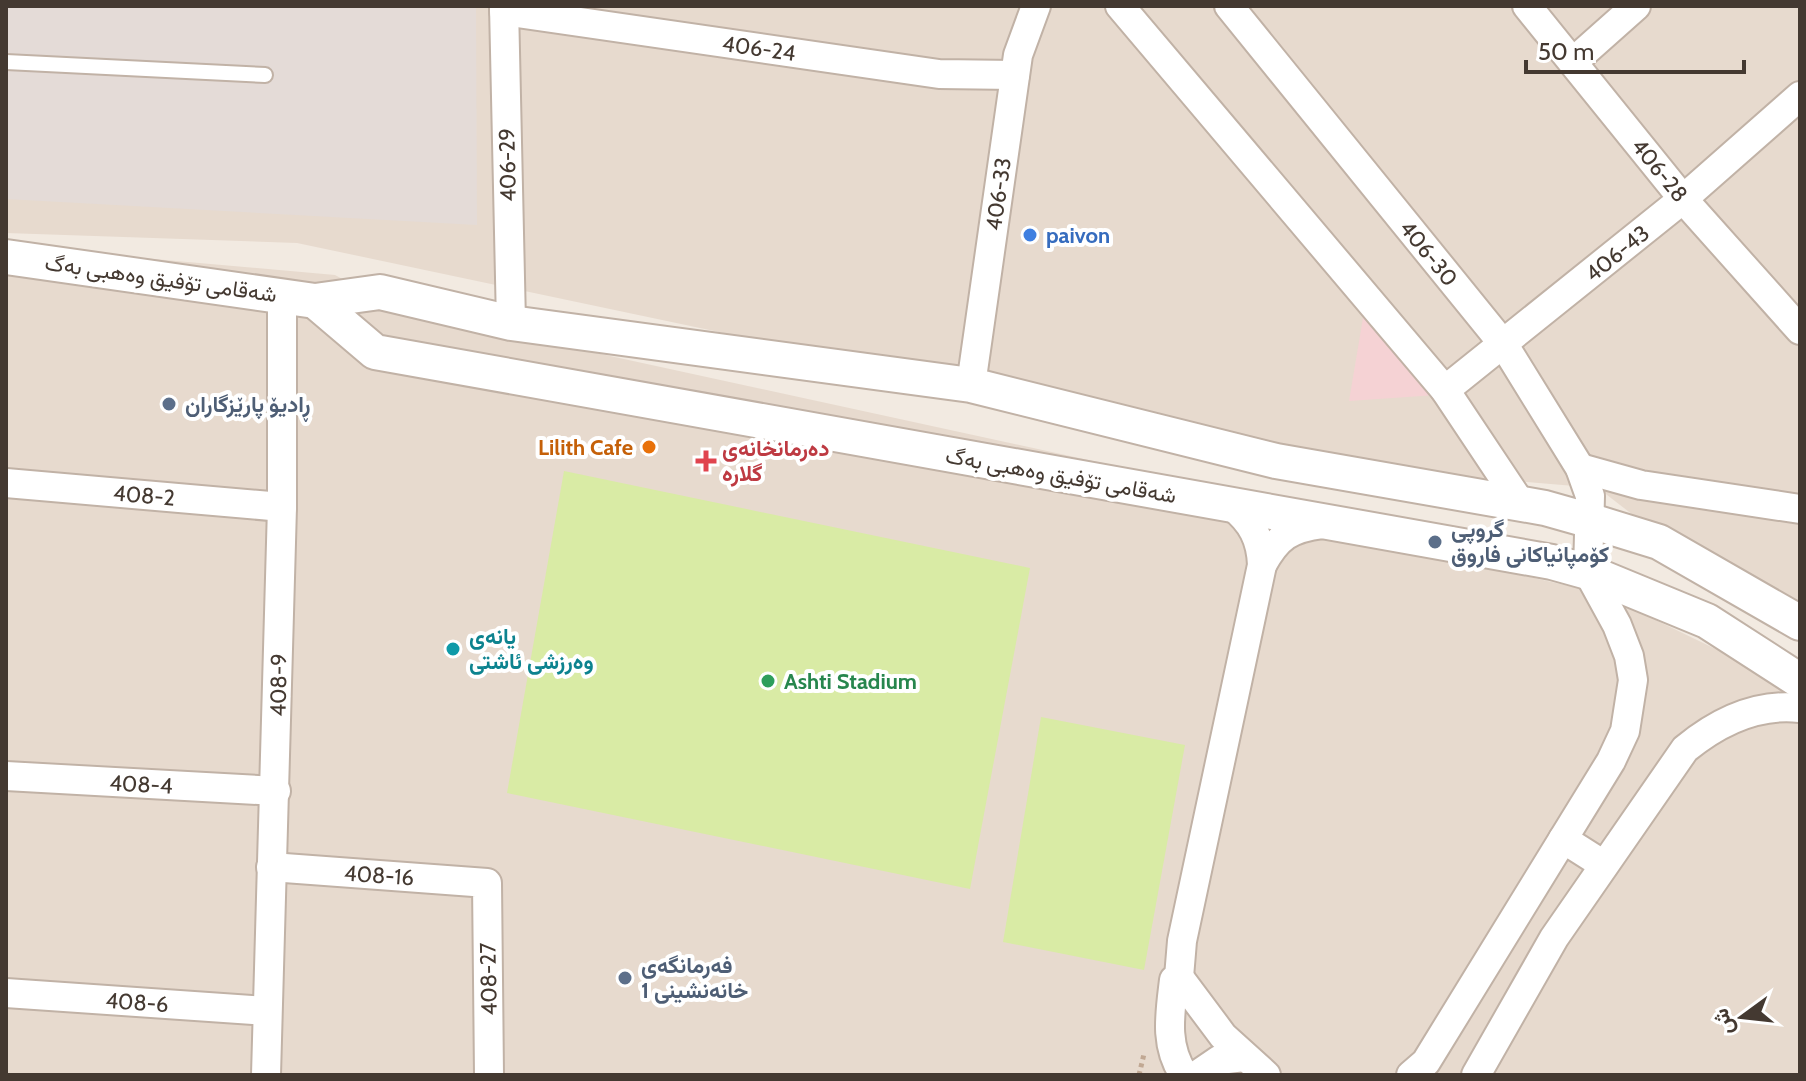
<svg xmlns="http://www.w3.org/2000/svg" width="1806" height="1081" viewBox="0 0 1806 1081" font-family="Cabin,Vazirmatn,sans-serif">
<rect width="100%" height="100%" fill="#f2eae1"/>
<g fill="#e7dace">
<polygon points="6,6 1800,6 1800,623 1694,562 1598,488 1276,461 971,385 297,243 6,233"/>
<polygon points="6,246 335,275 399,310 1286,503 1468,563 1600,593 1800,690 1800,1075 6,1075"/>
</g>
<polygon fill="#e4dbd7" points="6,6 476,6 477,225 6,199"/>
<polygon fill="#f5d2d4" points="1365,306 1436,395 1349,401"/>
<g fill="#d9eba5">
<polygon points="564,471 1030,568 970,889 507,793"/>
<polygon points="1041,717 1185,745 1144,970 1003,942"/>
</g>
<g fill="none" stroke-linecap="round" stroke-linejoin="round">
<defs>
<polyline id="service" points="6,62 265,75"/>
<g id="minor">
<polyline points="504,6 511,323"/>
<polyline points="1120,6 1445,390 1521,504"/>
<polyline points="1229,6 1504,345 1580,468 1590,496 1588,572 1617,625 1629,656 1633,680 1625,731 1611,761 1426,1062 1411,1075"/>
<polyline points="1527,6 1683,199 1800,330"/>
<polyline points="504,11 939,74 1015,75"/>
<polyline points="1573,62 1636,6"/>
<polyline points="971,385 1018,55 1036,6"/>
<polyline points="1445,390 1683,199 1800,96"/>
<polyline points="1580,468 1641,485 1800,509"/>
<polyline points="6,483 282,507"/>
<path d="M1262,565C1277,537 1290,528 1322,524"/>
<polyline points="6,776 276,791"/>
<polyline points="1563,839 1604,865"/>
<polyline points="271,867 487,883 489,1075"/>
<path d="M1179,977L1182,941L1262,565C1261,539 1252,522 1232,506"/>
<polyline points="6,993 267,1011"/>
<polyline points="266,1075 282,507 282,294"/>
<path d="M1184,1075C1164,1045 1170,1014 1174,980L1179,977L1223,1036L1266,1075"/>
<polyline points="1197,1075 1219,1060 1244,1057"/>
<path d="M1476,1075L1554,938L1685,749C1718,722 1756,703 1800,708"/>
</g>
<g id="tertiary">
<polyline points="6,257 315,301 380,292 511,323 971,385 1276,461 1545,508 1591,521 1659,542 1800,623"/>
<polyline points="315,301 375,352 1552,562 1588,572 1707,621 1800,681"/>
</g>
</defs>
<use href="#service" stroke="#c1b2a6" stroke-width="18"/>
<use href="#minor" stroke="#c1b2a6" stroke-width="32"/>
<use href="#tertiary" stroke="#c1b2a6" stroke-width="38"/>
<polyline stroke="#c1a893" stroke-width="5" stroke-dasharray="4 4" stroke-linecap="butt" points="1139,1075 1144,1054"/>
<use href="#service" stroke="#fff" stroke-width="14"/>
<use href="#minor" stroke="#fff" stroke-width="28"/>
<use href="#tertiary" stroke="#fff" stroke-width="34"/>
</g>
<circle fill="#3f7fe0" stroke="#fff" stroke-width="3" cx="1030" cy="235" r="8"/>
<g fill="#5c6f8a" stroke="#fff" stroke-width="3">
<circle cx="169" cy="404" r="8"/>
<circle cx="1435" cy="542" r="8"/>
<circle cx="625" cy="978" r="8"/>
</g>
<circle fill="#e8710a" stroke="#fff" stroke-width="3" cx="649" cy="447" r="8"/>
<path fill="#e0444e" stroke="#fff" stroke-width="3" d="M702 449h8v8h8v8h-8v8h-8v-8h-8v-8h8z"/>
<circle fill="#0f9aa8" stroke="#fff" stroke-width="3" cx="453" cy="649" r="8"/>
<circle fill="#2e9e5b" stroke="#fff" stroke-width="3" cx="768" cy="681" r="8"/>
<g text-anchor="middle" stroke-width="8" stroke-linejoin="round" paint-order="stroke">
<g font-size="22" fill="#443931" stroke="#fff">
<text transform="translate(759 48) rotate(8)" y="8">406-24</text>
<text transform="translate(507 165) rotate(-91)" y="8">406-29</text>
<text transform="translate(1660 170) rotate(51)" y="8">406-28</text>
<text transform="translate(998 194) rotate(-82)" y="8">406-33</text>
<text transform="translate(1429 253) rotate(51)" y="8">406-30</text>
<text transform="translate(1617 253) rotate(-39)" y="8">406-43</text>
<text transform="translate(161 278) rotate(8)" y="8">شەقامی تۆفیق وەهبی بەگ</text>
<text transform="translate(1061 475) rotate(10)" y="8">شەقامی تۆفیق وەهبی بەگ</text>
<text transform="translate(144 495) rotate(5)" y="8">408-2</text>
<text transform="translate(278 685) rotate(-89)" y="8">408-9</text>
<text transform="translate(141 784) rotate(3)" y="8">408-4</text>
<text transform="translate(379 875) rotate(4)" y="8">408-16</text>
<text transform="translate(488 979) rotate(-91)" y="8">408-27</text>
<text transform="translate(137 1002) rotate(4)" y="8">408-6</text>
</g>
<g font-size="22" font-weight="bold" fill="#366cbe" stroke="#fff" text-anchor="start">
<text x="1046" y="243">paivon</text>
</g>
<g font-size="22" font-weight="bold" fill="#4e5e75" stroke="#fff" text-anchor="start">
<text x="185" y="412">ڕادیۆ پارێزگاران</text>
<text x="1451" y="537">گروپی<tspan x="1451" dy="25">کۆمپانیاکانی فاروق</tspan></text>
<text x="641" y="973">فەرمانگەی<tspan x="641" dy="25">خانەنشینی 1</tspan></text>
</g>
<g font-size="22" font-weight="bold" fill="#c56008" stroke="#fff" text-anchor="end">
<text x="633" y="455">Lilith Cafe</text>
</g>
<g font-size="22" font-weight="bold" fill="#be3a42" stroke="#fff" text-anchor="start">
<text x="722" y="456">دەرمانخانەی<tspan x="722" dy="25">گلارە</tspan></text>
</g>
<g font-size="22" font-weight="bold" fill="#0d838f" stroke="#fff" text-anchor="start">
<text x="469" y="644">یانەی<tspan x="469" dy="25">وەرزشی ئاشتی</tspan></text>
</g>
<g font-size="22" font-weight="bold" fill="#27864d" stroke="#fff" text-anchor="start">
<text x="784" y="689">Ashti Stadium</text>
</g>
</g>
<rect width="1806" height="1081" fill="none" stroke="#443931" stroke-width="16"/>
<g transform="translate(1742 1017) rotate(255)" stroke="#ffffff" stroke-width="6" paint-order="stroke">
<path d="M0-6L14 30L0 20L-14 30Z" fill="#443931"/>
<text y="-12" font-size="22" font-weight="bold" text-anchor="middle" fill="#443931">ش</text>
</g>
<path d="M1526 60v12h218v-12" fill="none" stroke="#443931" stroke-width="4"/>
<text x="1538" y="60" font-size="24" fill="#443931" stroke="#ffffff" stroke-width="6" paint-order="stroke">50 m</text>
</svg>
